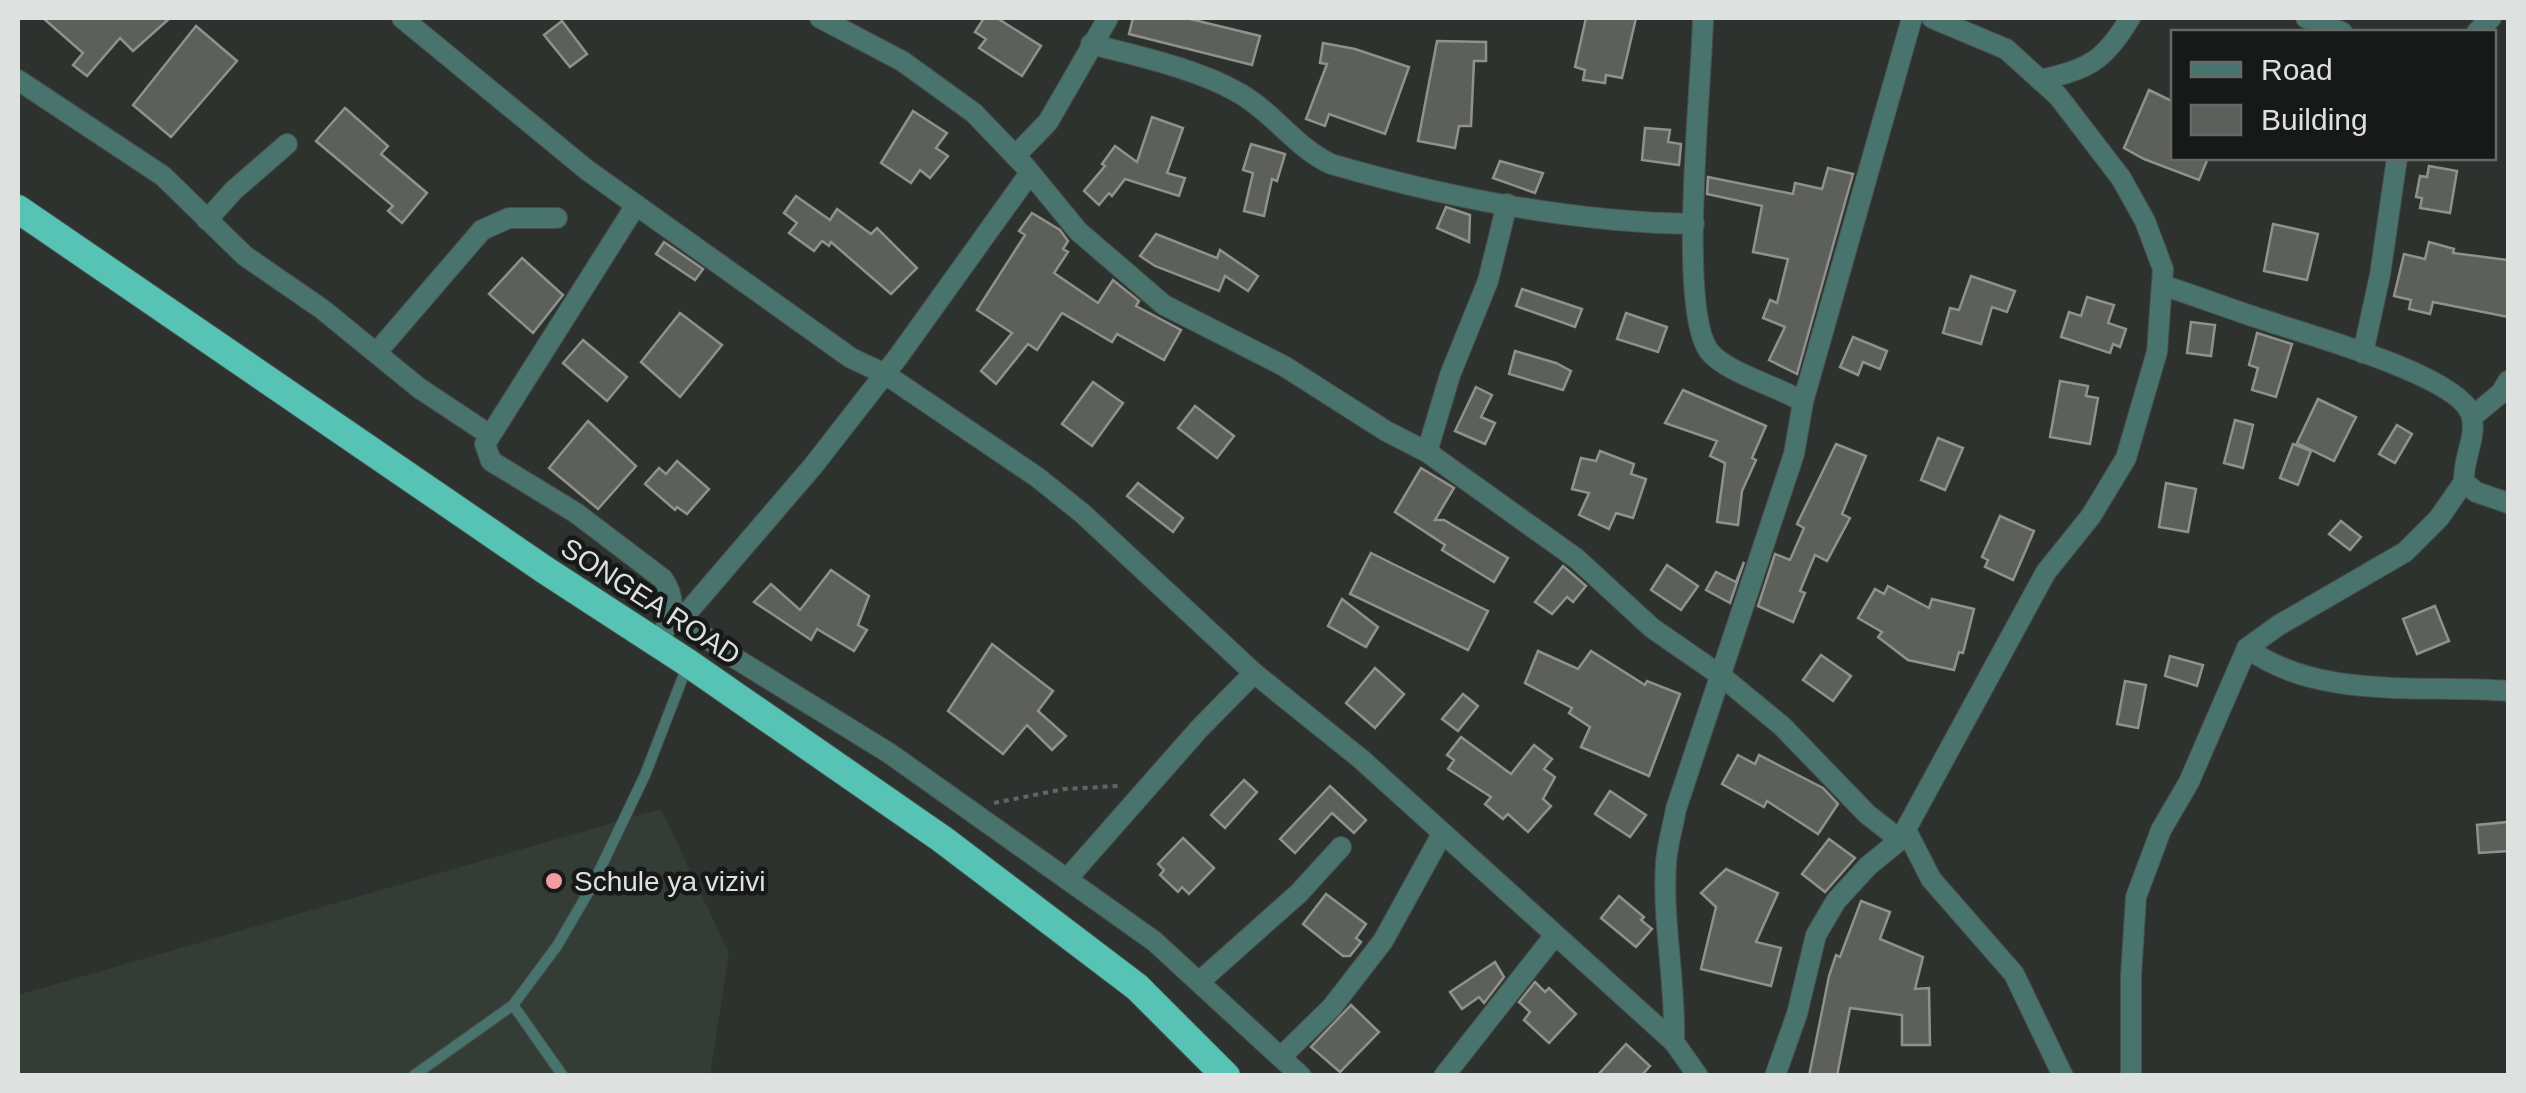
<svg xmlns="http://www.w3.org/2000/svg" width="2526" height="1093" viewBox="0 0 2526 1093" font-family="Arial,sans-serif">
<rect width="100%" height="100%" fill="#2d322f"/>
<polygon fill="#333d36" points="661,809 729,953 710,1075 18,1076 18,995"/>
<g fill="#5d5f5a" stroke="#8f928c" stroke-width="2.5">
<polygon points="43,18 170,18 133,51 120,38 87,76 73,65 83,53"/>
<polygon points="984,18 997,18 1041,46 1022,76 979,48 986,39 975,32"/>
<polygon points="1133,18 1186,18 1260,36 1252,65 1129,34"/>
<polygon points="1586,18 1636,18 1622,78 1606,75 1605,83 1583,80 1585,70 1575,67"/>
<polygon points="562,21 587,54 570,67 544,35"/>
<polygon points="196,26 237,61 171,137 133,105"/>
<polygon points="1437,41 1486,42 1486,61 1474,61 1471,126 1459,126 1455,148 1418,141"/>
<polygon points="1323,43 1355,49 1409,67 1385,134 1329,114 1325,126 1306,119 1327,64 1320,63"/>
<polygon points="2149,90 2174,102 2174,158 2208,158 2199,180 2144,159 2124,148"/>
<polygon points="345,108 388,146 381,154 427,193 402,223 388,211 393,206 316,141"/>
<polygon points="913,111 947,133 936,148 948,156 930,178 920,170 911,183 881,163"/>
<polygon points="1152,117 1183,128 1167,173 1185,178 1179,196 1125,179 1112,196 1109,193 1099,205 1084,191 1105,166 1102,164 1115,146 1137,162"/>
<polygon points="1645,128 1670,130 1668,142 1681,144 1679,165 1642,160"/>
<polygon points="1251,144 1285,154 1277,181 1272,179 1264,216 1244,211 1253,173 1243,170"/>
<polygon points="1500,161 1543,173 1535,193 1493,178"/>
<polygon points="2429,166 2457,171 2450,213 2420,208 2422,198 2416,197 2420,176 2427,177"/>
<polygon points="1828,168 1853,174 1797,374 1769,360 1785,327 1763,318 1770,300 1777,303 1788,259 1753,252 1762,206 1707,194 1708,177 1793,194 1795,183 1822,189"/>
<polygon points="796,196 830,220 837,209 871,234 877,228 917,268 891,294 831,242 829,246 822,241 814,251 789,233 797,223 784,213"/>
<polygon points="1446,207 1470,215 1469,242 1437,228"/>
<polygon points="1032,213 1060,230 1068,241 1063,249 1068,252 1054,273 1098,303 1113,280 1139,301 1136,306 1181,330 1164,360 1117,334 1112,342 1062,313 1037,350 1028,344 996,384 981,371 1012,333 977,310 1025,235 1019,231"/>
<polygon points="2273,224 2318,234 2307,280 2264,271"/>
<polygon points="1156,234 1217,258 1220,250 1258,276 1248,291 1225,276 1219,291 1155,266 1140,256"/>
<polygon points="664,242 703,269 695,280 656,254"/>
<polygon points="2429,242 2454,249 2453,253 2508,260 2508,317 2433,302 2430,314 2409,309 2411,300 2394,296 2404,254 2425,259"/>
<polygon points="522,258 563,295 533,333 489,294"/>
<polygon points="1971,276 2015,291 2007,312 1992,307 1981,344 1943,333 1950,308 1959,310"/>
<polygon points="1522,289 1582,309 1575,327 1516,306"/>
<polygon points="2087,297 2114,305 2108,323 2126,329 2120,347 2113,344 2110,353 2061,337 2069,312 2081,316"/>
<polygon points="680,313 722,345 680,397 641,362"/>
<polygon points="1626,313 1667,327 1658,352 1617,339"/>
<polygon points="2191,322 2215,325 2211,356 2187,353"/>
<polygon points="2257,333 2292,344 2276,397 2252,390 2258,368 2249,365"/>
<polygon points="1853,337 1887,351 1880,369 1863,362 1858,375 1840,367"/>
<polygon points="583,340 627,377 607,401 563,363"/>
<polygon points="1515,351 1556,363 1571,371 1563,390 1509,374"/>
<polygon points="2060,381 2088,386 2086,396 2098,398 2090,444 2050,437"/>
<polygon points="1093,382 1123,403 1092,446 1062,424"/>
<polygon points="1476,387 1492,395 1481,417 1495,423 1485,444 1455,431"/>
<polygon points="1683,390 1766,426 1752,458 1756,460 1742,491 1738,525 1717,522 1725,463 1710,456 1717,441 1665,423"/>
<polygon points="2318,399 2356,417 2334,461 2297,443"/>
<polygon points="1195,406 1234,436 1217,458 1178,428"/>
<polygon points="2235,420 2253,425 2243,468 2224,463"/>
<polygon points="588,421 636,466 598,509 549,468"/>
<polygon points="2397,425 2412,434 2395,463 2379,454"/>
<polygon points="1938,438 1963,448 1945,490 1921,480"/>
<polygon points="1836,444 1866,456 1842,514 1850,518 1827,561 1815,555 1800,591 1805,593 1793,622 1758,606 1775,554 1790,560 1804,528 1797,524"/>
<polygon points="2293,444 2311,451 2298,485 2280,478"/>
<polygon points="1600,451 1634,464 1631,474 1646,479 1633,518 1616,513 1609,529 1579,515 1589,493 1572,489 1581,458 1596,461"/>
<polygon points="677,461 709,489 687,514 677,507 675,510 645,484 659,468 666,474"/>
<polygon points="1421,468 1454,488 1435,520 1444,520 1508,558 1494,582 1442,550 1445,545 1395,512"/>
<polygon points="1138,483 1183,518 1173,532 1127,496"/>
<polygon points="2166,483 2196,489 2188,532 2159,527"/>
<polygon points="2000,516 2034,531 2013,580 1985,567 1988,560 1982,557"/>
<polygon points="2341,521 2361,537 2350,550 2329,534"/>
<polygon points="1371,553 1488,611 1468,650 1350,594"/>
<polygon points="1744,562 1730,603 1706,590 1716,572 1736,582"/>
<polygon points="1667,565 1698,586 1681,610 1651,590"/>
<polygon points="1563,566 1586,586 1573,602 1567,597 1552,614 1535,602"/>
<polygon points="831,570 869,596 858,625 867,630 854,651 817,629 811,640 754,602 771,584 800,610"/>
<polygon points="1888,586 1929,608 1932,599 1974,609 1963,653 1959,652 1954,670 1908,660 1878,637 1882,632 1858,618 1875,589 1884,594"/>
<polygon points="1342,599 1378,627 1366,647 1328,626"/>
<polygon points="2435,606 2449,641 2417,654 2403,619"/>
<polygon points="992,644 1053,691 1038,711 1066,736 1052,750 1027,725 1003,754 948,711"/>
<polygon points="1538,651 1578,669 1591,651 1645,685 1647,681 1680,694 1649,776 1581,747 1590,727 1569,713 1572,708 1525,683"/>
<polygon points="1821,655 1851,676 1833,701 1803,680"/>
<polygon points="2170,656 2203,665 2197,686 2165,676"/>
<polygon points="1375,668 1404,694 1375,728 1346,703"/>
<polygon points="2125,681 2146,685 2138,728 2117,724"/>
<polygon points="1463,694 1478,706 1458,731 1442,719"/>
<polygon points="1461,737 1511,774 1534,745 1552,759 1544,769 1555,777 1543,799 1551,806 1528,832 1508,814 1503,819 1485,804 1491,797 1448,769 1454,760 1447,755"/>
<polygon points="1738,755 1755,764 1759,755 1823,788 1838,804 1818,834 1767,801 1764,807 1722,784"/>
<polygon points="1244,780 1257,792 1225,828 1211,815"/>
<polygon points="1330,786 1366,820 1354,833 1332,813 1295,853 1280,839"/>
<polygon points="1610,791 1646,815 1630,837 1595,814"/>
<polygon points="2508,822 2508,851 2479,853 2477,825"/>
<polygon points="1183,838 1214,868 1189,894 1182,887 1178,892 1160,875 1164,870 1158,864"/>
<polygon points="1829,839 1855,858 1825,892 1802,874"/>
<polygon points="1726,869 1778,893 1756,942 1781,948 1771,986 1701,969 1716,907 1701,893"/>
<polygon points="1326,894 1366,924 1356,938 1361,942 1350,956 1343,956 1303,924"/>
<polygon points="1619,896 1644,917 1641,920 1652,929 1636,947 1601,918"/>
<polygon points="1861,901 1890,912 1880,939 1923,957 1915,989 1929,988 1930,1045 1902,1045 1902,1015 1850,1008 1837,1076 1809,1076 1829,976 1836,955 1840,957"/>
<polygon points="1495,962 1504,977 1484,1003 1479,997 1462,1009 1450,992"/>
<polygon points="1535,982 1545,992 1549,988 1576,1014 1549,1043 1524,1020 1530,1012 1519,1002"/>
<polygon points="1351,1005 1379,1032 1340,1072 1311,1047"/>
<polygon points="1626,1044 1650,1066 1641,1076 1597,1076"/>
</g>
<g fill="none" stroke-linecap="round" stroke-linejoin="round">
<defs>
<g id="service">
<polyline points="513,1005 563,1076"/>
<polyline points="413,1076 513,1005 557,946 592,886 645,775 688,664"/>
</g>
<g id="minor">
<polyline points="402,18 587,170 851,358 885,374 1037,477 1082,513 1254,673 1361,759 1674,1042 1698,1076"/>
<polyline points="820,18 902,61 974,113 1023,164 1078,231 1164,305 1284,366 1386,431 1427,452 1577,559 1652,628 1720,675 1782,726 1867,814 1900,840"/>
<path d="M1703,18C1702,82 1677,308 1709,351C1726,373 1778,386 1803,402"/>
<polyline points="2306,18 2342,32"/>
<polyline points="2477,32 2491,18"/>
<path d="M1091,44C1137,56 1198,69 1239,93C1273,112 1296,148 1331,164C1448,198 1572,222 1694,224"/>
<polyline points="18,80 163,176 245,256 322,309 419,388 490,435"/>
<path d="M2040,80C2088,69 2104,62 2130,18"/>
<polyline points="1015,156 1048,122 1108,18"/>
<path d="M636,205L485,444L491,461L576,513L663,579C679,603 671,619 658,643"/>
<polyline points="207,220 234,190 287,144"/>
<path d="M2162,285C2196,296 2230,309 2264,320C2305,334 2457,375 2471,414C2478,436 2462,460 2464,482L2476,492L2508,503"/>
<polyline points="377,352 482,230 509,218 557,218"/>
<polyline points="2363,353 2380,275 2397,158"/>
<polyline points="2472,417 2501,393 2508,381"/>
<polyline points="1427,452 1450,375 1488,281 1507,204"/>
<polyline points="673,614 738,660 889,753 1154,941 1301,1076"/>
<polyline points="681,620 813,466 898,357 1030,173"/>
<path d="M2247,648C2319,701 2423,684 2508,691"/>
<polyline points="1906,830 1931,879 2014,974 2063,1076"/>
<polyline points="1067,879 1199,729 1254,673"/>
<polyline points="1199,982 1299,893 1341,847"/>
<path d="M1674,1042C1676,982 1662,923 1666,863C1667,845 1673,827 1676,809L1794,454L1803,402L1912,18"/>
<polyline points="1281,1057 1332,1007 1383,941 1442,834"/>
<polyline points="1444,1076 1555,935"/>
<polyline points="1775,1076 1797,1014 1816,935 1836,901 1868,866 1900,840 2046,572 2091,516 2126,458 2157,352 2163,269 2145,221 2121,178 2058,96 2006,49 1932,18"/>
<polyline points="2131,1076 2131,976 2136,897 2161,830 2189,782 2247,648 2279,625 2405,552 2439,518 2464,482"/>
</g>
<polyline id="trunk" points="18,209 545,570 688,663 942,839 1137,987 1226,1076"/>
</defs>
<use href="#service" stroke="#494e4b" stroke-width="12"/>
<use href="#minor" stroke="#494e4b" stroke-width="22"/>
<use href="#trunk" stroke="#494e4b" stroke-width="30"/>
<polyline stroke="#636764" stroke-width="4" stroke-dasharray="5 5" stroke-linecap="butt" points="994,803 1064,789 1118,786"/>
<use href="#service" stroke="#48746d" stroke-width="10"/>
<use href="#minor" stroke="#48746d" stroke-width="20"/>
<use href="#trunk" stroke="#56c3b4" stroke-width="28"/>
</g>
<circle fill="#f49aa3" stroke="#171918" stroke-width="4" cx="554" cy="881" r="10"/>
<g text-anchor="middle" stroke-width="9" stroke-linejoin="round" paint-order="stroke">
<g font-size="28" fill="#dee1df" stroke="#171918">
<text transform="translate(651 601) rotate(33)" y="10">SONGEA ROAD</text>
</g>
<g font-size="28" fill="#dee1df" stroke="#171918" text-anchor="start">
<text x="574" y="891">Schule ya vizivi</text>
</g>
</g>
<rect width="2526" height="1093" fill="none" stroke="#dee1df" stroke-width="40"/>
<rect x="2171" y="30" width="325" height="130" fill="#171918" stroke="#676968" stroke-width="2.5"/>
<rect x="2191" y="62" width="50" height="15" fill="#48746d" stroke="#676968" stroke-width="2.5"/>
<text x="2261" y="80" font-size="30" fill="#dee1df">Road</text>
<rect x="2191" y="105" width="50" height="30" fill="#5d5f5a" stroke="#676968" stroke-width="2.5"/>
<text x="2261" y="130" font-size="30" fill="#dee1df">Building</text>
</svg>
